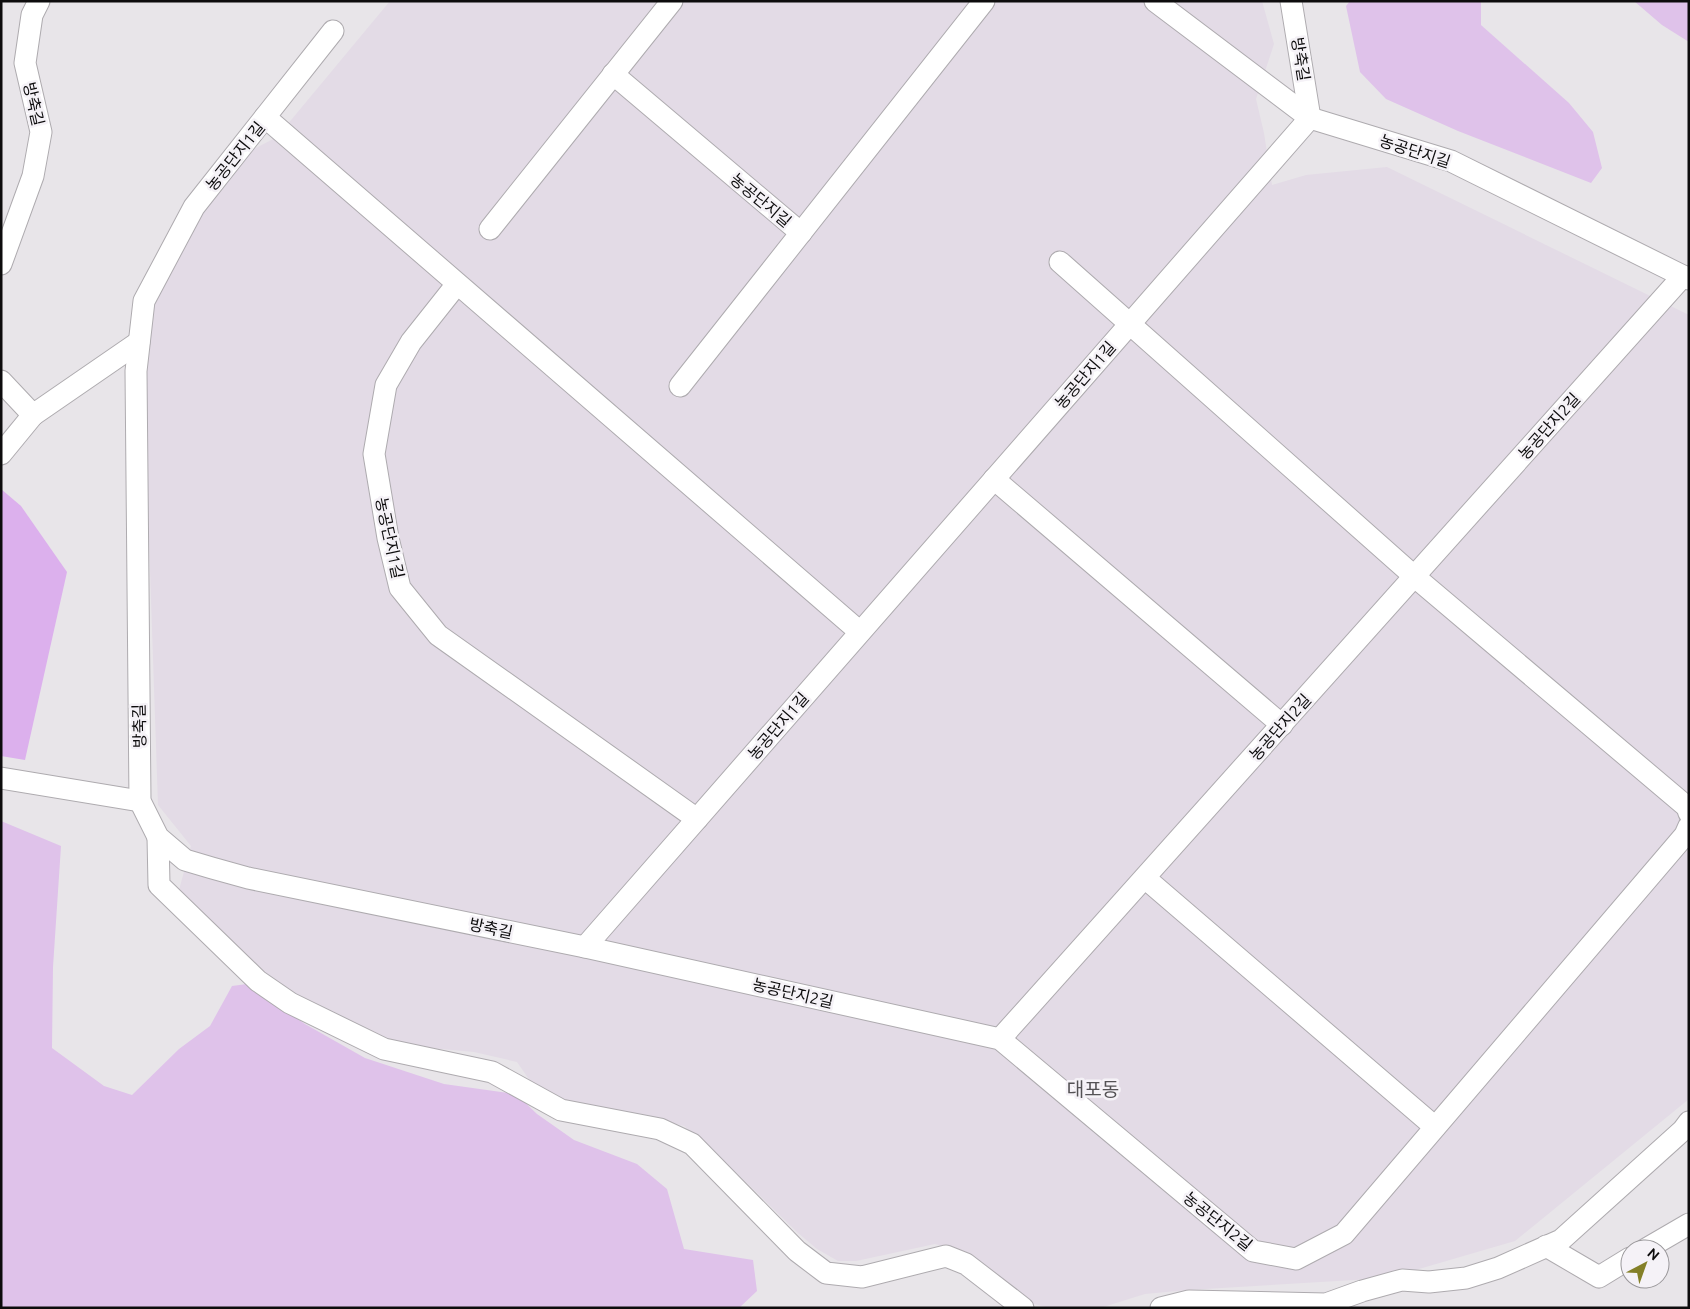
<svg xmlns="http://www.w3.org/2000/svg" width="1690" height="1309" viewBox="0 0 1690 1309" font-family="Ubuntu,'Noto Sans KR',sans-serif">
<rect width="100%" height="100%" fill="#e8e5e9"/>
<polygon fill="#e3dbe6" points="390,1 1262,1 1274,44 1256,99 1264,133 1272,185 1306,175 1387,167 1689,315 1689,1099 1515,1241 1388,1278 1188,1290 1145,1294 1100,1308 1050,1308 1026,1302 949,1248 935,1244 856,1261 838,1261 817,1249 798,1233 716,1153 684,1126 654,1118 565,1106 535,1088 517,1062 474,1052 387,1044 291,997 258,971 179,890 191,846 158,805 144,394 151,305 195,216 250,151 277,137"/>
<g fill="#dfc2ea">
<polygon points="1350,1 1481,1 1481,25 1569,103 1593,132 1602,168 1591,183 1458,131 1386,99 1360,72 1346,6"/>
<polygon points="1634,1 1689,1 1689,42 1662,25"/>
<polygon points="1,821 61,846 53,967 52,1048 104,1086 132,1095 179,1049 210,1026 232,986 247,984 305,1024 365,1058 444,1084 516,1094 537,1114 574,1140 637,1164 667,1189 684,1249 753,1260 757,1291 739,1308 1,1308"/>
</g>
<polygon fill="#dcb0ed" points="1,489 21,506 67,572 25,760 1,756"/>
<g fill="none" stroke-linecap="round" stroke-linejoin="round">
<defs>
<g id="minor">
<polyline points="1155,1 1310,118 1451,161 1689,279"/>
<polyline points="333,31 194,207 144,301 136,371 140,801 158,837 185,860 212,868 248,878 585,947 1000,1039 1253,1251 1296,1259 1344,1234 1685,835 1689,826"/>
<polyline points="613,74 801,233"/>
<polyline points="265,117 860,632"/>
<polyline points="490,229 672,1"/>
<polyline points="1060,262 1415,577 1687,807 1689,813"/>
<polyline points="1,264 33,176 41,132 25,63 32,15 39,1"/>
<polyline points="457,284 411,342 386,385 374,454 388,538 400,588 438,635 697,819"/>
<polyline points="1,381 33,415 139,342"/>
<polyline points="680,386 984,1"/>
<polyline points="1,454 33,415"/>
<polyline points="994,479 1282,725"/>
<polyline points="1,778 140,801"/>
<polyline points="158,837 159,885 258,981 290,1003 384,1049 492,1072 561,1110 660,1129 692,1144 797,1251 826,1273 862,1277 946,1256 966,1264 1023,1308"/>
<polyline points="1145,878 1435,1127"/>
<polyline points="585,947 1310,118 1291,1"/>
<polyline points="1000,1039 1683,276"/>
<polyline points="1546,1246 1599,1277 1630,1258"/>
<polyline points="1646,1249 1689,1224"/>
<polyline points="1161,1308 1189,1301 1326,1304 1362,1291 1402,1280 1429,1282 1466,1278 1498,1268 1561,1240 1683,1130 1689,1122"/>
</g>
</defs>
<use href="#minor" stroke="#aeabaf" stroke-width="23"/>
<use href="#minor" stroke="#fff" stroke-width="21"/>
</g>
<g text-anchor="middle" stroke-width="5" stroke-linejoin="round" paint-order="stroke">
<g font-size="16" fill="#0d0c0d" stroke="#f5f2f7">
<text transform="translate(1301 59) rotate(81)" y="6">방축길</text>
<text transform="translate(34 104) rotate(77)" y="6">방축길</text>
<text transform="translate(1415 151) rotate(18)" y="6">농공단지길</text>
<text transform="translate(235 156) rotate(-51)" y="6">농공단지1길</text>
<text transform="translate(761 200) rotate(40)" y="6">농공단지길</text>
<text transform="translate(1085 375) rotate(-49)" y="6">농공단지1길</text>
<text transform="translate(1549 426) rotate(-48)" y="6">농공단지2길</text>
<text transform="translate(390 538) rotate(78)" y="6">농공단지1길</text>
<text transform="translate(139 726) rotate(-91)" y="6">방축길</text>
<text transform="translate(778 726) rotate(-49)" y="6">농공단지1길</text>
<text transform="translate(1280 727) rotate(-48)" y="6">농공단지2길</text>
<text transform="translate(491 928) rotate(12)" y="6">방축길</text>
<text transform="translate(793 993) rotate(13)" y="6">농공단지2길</text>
<text transform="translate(1218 1221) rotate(39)" y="6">농공단지2길</text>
</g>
<g font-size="19" fill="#545255" stroke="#f5f2f7">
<text x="1093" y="1096">대포동</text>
</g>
</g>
<rect width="1690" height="1309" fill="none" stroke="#0d0c0d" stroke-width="5"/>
<g transform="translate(1645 1264) rotate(41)"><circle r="24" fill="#f5f2f7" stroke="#989699"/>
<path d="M0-4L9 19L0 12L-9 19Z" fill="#848028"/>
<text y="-8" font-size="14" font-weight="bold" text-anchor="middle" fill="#0d0c0d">N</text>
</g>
</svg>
